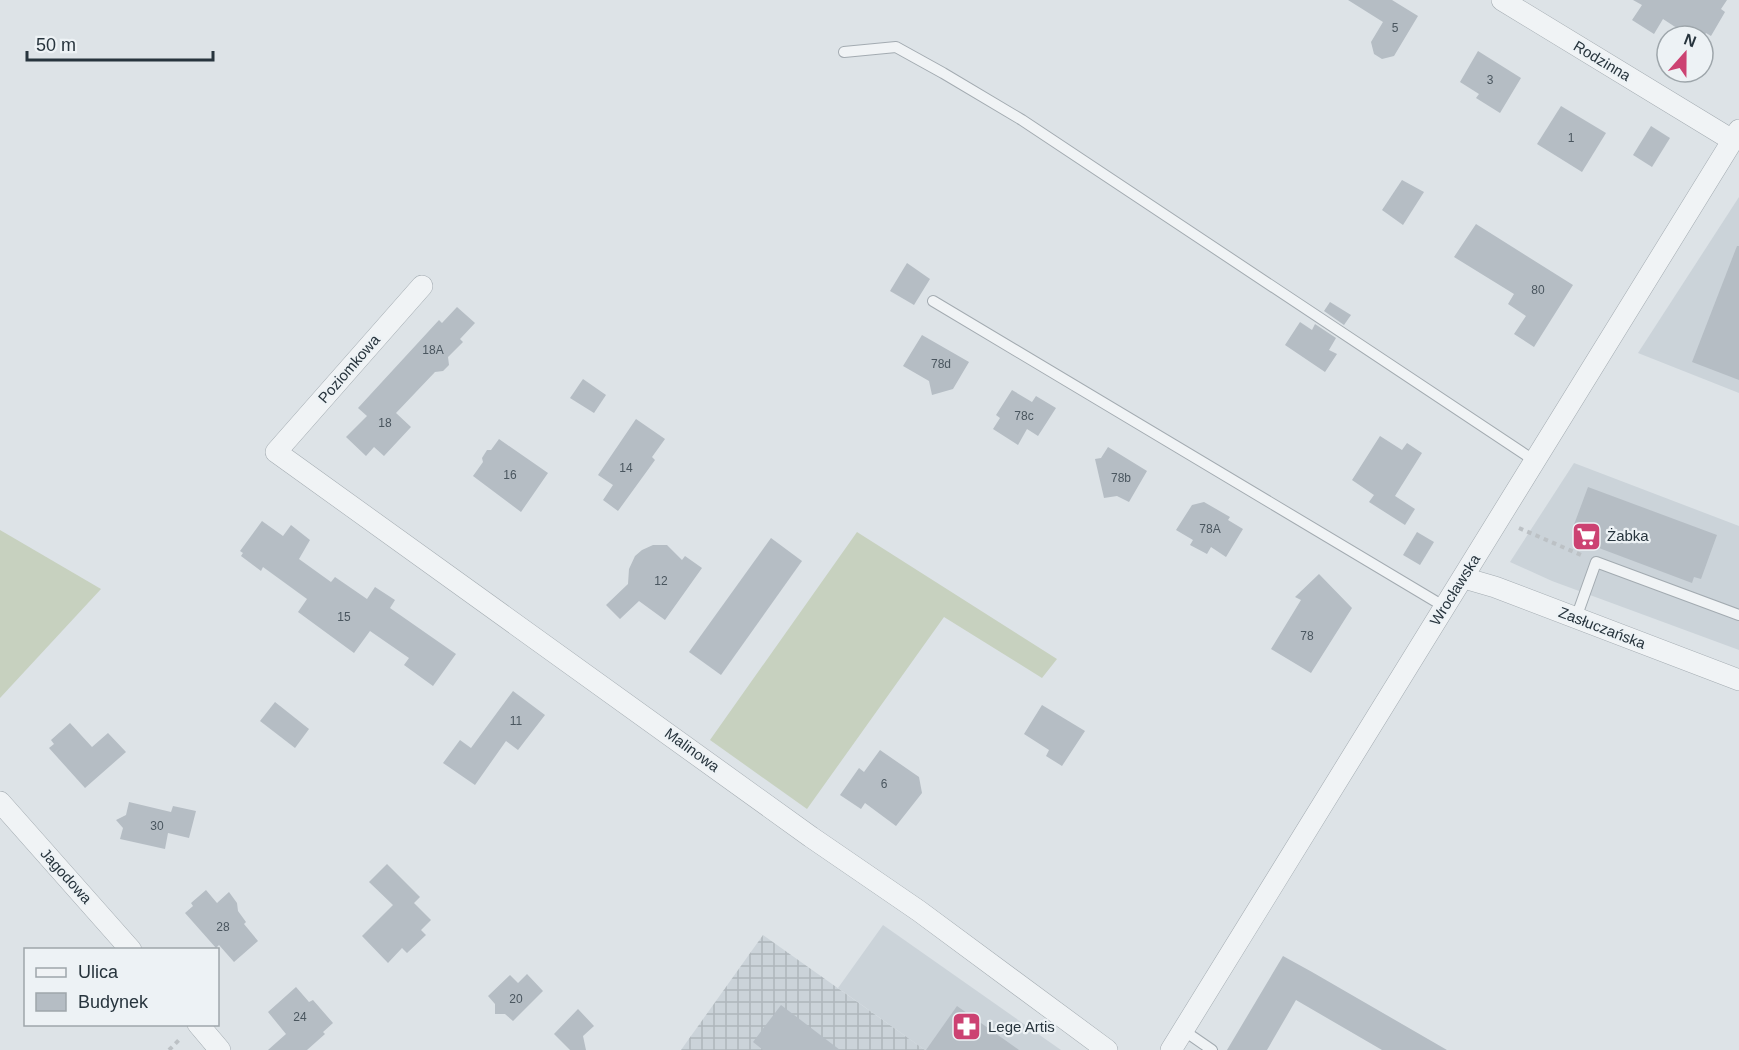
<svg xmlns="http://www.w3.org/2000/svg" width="1739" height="1050" viewBox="0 0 1739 1050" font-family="Helvetica,sans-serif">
<defs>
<pattern id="industrial-grid" width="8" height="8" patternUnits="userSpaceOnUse" patternTransform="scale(1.5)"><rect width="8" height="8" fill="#cbd3d9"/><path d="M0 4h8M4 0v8" fill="none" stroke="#aeb6bb"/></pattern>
</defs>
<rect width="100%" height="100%" fill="#dde3e7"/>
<g fill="#cbd3d9">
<polygon points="1739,197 1739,393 1638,353"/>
<polygon points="1574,463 1739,526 1739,650 1552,581 1510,562"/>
<polygon points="883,925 1061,1050 925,1050 838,988"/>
</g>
<polygon fill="url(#industrial-grid)" points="763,935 925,1050 681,1050"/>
<g fill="#c7d1bf">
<polygon points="0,530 101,589 0,698"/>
<polygon points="857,532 1057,659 1042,678 944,617 807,809 710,740"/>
</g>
<g fill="#b5bdc4">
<polygon points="1348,0 1392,0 1418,16 1394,56 1382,59 1374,54 1371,42 1383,22"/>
<polygon points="1633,0 1727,0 1721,9 1725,12 1711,36 1706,33 1704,36 1689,36 1663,19 1654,34 1632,20 1642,5"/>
<polygon points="1478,51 1521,78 1500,113 1476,98 1479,94 1460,82"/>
<polygon points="1561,106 1606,133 1582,172 1537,144"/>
<polygon points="1651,126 1670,138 1652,167 1633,155"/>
<polygon points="1402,180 1424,192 1403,225 1382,210"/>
<polygon points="1476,224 1573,285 1534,347 1514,334 1526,316 1508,304 1514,294 1454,257"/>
<polygon points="1737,246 1739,246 1739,380 1692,362"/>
<polygon points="907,263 930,279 914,305 890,291"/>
<polygon points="1330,302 1351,315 1344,325 1324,311"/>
<polygon points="457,307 475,323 460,339 463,342 448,357 449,365 443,371 435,372 396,413 411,427 384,456 374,447 366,456 346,437 367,416 358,408 439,320 442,323"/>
<polygon points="1300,322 1312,330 1315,324 1336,338 1329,350 1337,354 1325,372 1285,345"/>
<polygon points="922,335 969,362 953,389 932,395 929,381 903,366"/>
<polygon points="583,379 606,395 594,413 570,398"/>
<polygon points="1012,390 1032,402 1036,396 1056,408 1038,436 1027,429 1018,445 993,429 1000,418 996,415"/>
<polygon points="636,419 665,439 652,457 655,460 618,511 603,500 613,485 598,475"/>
<polygon points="1380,436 1402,450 1407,443 1422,453 1395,496 1415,509 1405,525 1369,502 1374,495 1352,480"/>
<polygon points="499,439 548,473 521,512 473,476 483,462 482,458 487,450 491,450"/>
<polygon points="1108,447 1147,471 1129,502 1117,496 1104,498 1095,459 1101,458"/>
<polygon points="1588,487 1717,535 1701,579 1694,577 1692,583 1575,539 1578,532 1572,530"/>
<polygon points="1204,502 1230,517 1228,520 1243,529 1226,557 1211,547 1207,554 1190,545 1193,540 1176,530 1192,505"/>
<polygon points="262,521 283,536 291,525 310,540 299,559 331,582 335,577 367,599 375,587 395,600 390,608 456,654 433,686 404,665 409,658 370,631 354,653 298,612 307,599 263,567 261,571 241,556 243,553 240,551"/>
<polygon points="1417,532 1434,542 1420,565 1403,555"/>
<polygon points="771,538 802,561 721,675 689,652"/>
<polygon points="653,545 667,545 682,560 685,556 702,568 665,620 639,601 620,619 606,605 628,584 629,569 635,556 642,550"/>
<polygon points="1319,574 1352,608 1311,673 1271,649 1301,600 1295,597"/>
<polygon points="513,691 545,715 518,750 506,741 475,785 443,763 460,740 471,748"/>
<polygon points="275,702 309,729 295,748 260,721"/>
<polygon points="1042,705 1085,731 1062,766 1046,756 1049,750 1024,734"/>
<polygon points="70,723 92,747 108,733 126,752 85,788 49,748 54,744 51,740"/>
<polygon points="880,750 919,777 922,793 896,826 865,803 861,809 840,795 859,768 864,772"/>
<polygon points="129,802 171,812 173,806 196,811 189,838 168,833 165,849 120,839 123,828 116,820 126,815"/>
<polygon points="387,864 420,897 414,903 431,920 421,930 426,935 407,953 402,948 388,963 362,936 393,905 369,882"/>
<polygon points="206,890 217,903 229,892 237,903 238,911 246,922 244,924 258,941 234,962 219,945 216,948 185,913 193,906 191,903"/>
<polygon points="1283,956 1312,972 1447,1050 1382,1050 1296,1000 1267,1050 1227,1050"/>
<polygon points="527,974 543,991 513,1021 505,1014 495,1014 495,1004 488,996 510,975 518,983"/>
<polygon points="296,987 309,1002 313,1000 333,1023 323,1032 325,1034 307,1050 268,1050 286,1034 268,1012"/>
<polygon points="781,1005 840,1050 763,1050 753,1042"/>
<polygon points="957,1006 1019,1050 926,1050"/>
<polygon points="578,1009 594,1026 583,1036 586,1050 570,1050 554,1034"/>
</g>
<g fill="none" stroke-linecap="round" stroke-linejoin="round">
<defs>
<g id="service">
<polyline points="844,52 896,47 943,73 1022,120 1535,461"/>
<polyline points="933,301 1445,607"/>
<polyline points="1576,618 1596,562 1739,615"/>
<polyline points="1183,1030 1212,1050"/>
</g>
<g id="minor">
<polyline points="1502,0 1732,140"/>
<polyline points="422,286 276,452 811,837 919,911 1107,1050"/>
<polyline points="1464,578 1495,587 1739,680"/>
<polyline points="0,802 131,950"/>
<polyline points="198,1024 220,1050"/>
<polyline points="1171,1050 1739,130"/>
</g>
</defs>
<use href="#service" stroke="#a3abb1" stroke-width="12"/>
<use href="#minor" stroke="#a3abb1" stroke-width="22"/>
<g stroke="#bcc1c5" stroke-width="4" stroke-dasharray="4.5 4.5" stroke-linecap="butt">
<polyline points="1519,528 1581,555"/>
<polyline points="169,1050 181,1038"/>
</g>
<use href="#service" stroke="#f0f3f5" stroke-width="10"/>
<use href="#minor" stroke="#f0f3f5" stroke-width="21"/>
</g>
<defs>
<symbol id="supermarket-square" viewBox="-11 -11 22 22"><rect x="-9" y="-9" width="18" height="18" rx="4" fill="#cc4272" stroke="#edf2f5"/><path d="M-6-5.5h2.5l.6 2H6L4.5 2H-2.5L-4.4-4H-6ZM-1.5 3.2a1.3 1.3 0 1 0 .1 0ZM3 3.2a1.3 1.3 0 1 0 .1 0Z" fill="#fff"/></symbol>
<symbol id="pharmacy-square" viewBox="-11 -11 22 22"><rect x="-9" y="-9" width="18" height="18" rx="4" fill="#cc4272" stroke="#edf2f5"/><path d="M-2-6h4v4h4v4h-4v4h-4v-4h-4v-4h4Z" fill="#fff"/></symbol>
</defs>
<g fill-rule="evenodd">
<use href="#supermarket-square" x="1570" y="520" width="33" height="33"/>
<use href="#pharmacy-square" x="950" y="1010" width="33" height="33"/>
</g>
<g text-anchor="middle" stroke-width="4.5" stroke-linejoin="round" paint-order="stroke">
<g font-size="12" fill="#4a565f">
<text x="1395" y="32">5</text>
<text x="1490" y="84">3</text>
<text x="1571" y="142">1</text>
<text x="1538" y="294">80</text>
<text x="433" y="354">18A</text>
<text x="941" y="368">78d</text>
<text x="1024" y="420">78c</text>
<text x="385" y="427">18</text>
<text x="626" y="472">14</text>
<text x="510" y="479">16</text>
<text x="1121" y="482">78b</text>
<text x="1210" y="533">78A</text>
<text x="661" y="585">12</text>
<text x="344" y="621">15</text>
<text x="1307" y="640">78</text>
<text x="516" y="725">11</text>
<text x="884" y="788">6</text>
<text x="157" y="830">30</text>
<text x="223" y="931">28</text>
<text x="516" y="1003">20</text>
<text x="300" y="1021">24</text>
</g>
<g font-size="15" fill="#27343d" stroke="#edf2f5">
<text transform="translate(1602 61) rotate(31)" y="5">Rodzinna</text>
<text transform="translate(349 369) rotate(-49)" y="5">Poziomkowa</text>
<text transform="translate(1455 590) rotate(-58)" y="5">Wrocławska</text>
<text transform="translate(1602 628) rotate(21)" y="5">Zasłuczańska</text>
<text transform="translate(692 750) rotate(36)" y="5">Malinowa</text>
<text transform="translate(66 876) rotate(48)" y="5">Jagodowa</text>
</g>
<g font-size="15" fill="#27343d" stroke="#edf2f5" text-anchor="start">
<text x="1607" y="541">Żabka</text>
<text x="988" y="1032">Lege Artis</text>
</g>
</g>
<rect x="24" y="948" width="195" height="78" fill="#edf2f5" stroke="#9ea6ab" stroke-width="1.5"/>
<rect x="36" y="968" width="30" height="9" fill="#f0f3f5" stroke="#9ea6ab" stroke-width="1.5"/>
<text x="78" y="978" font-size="18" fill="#27343d">Ulica</text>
<rect x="36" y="993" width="30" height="18" fill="#b5bdc4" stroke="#9ea6ab" stroke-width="1.5"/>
<text x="78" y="1008" font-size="18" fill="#27343d">Budynek</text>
<g transform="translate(1685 54) rotate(21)"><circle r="28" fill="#edf2f5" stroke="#9ea6ab" stroke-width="1.5"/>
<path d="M0-4.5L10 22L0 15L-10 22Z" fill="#cc4272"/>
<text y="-9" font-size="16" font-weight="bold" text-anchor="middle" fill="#27343d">N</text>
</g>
<path d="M27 51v9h186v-9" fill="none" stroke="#27343d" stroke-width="3"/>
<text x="36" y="51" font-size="18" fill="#27343d" stroke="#edf2f5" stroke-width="4.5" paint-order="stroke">50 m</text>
</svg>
